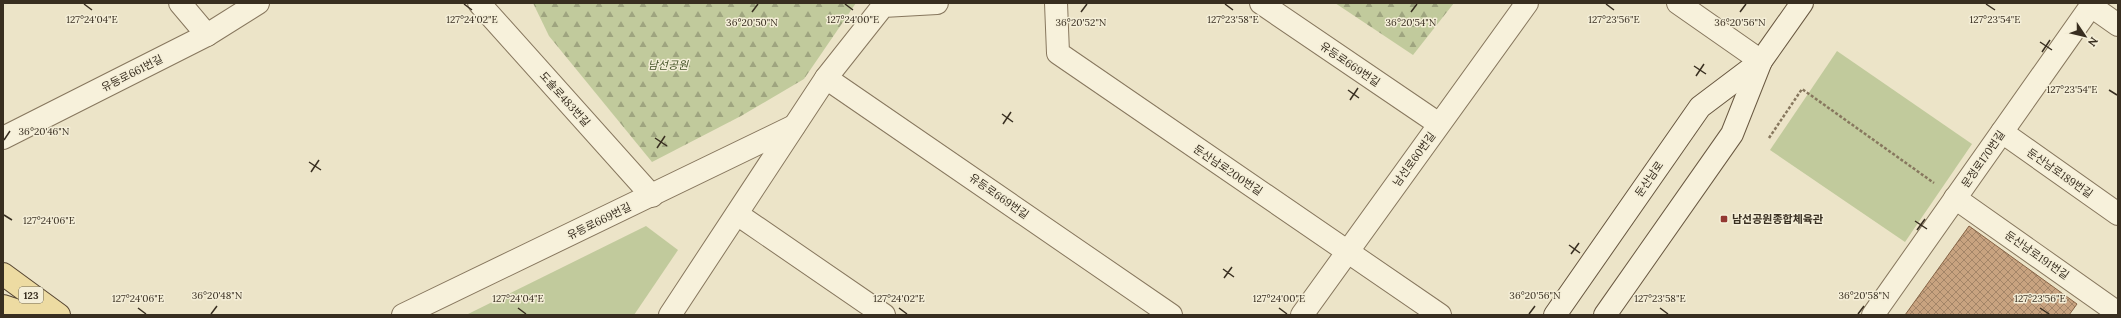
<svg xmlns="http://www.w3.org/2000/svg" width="2121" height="318" viewBox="0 0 2121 318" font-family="Lora,'Noto Sans KR',serif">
<defs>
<pattern id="forest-firs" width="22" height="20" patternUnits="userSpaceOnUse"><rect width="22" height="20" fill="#c1ca9c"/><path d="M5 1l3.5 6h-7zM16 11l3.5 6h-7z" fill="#9ea47f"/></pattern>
<pattern id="building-cross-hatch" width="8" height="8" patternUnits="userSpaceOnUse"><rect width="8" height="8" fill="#c8a380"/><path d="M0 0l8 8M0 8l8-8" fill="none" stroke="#a38568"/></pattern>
</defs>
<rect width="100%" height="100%" fill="#ece4c8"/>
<g fill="#c1ca9c">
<polygon points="1837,51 1972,144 1905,242 1770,150"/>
<polygon points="646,226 678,250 634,315 466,315"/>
</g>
<g fill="url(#forest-firs)">
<polygon points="533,3 856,3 804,79 741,116 652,162 549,36"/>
<polygon points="1335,3 1454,3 1413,55"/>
</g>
<polygon fill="url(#building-cross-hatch)" stroke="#856345" points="1969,226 2077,304 2069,315 1905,315"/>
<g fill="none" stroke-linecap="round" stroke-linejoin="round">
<defs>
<g id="minor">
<polyline points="180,3 207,35"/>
<polyline points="479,3 652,196"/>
<polyline points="1056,3 1058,53 1440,315"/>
<polyline points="1261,3 1439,124"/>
<polyline points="1678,3 1761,61"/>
<polyline points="2091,6 2118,25"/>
<polyline points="826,78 1171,315"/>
<polyline points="2002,132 2118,214"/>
<polyline points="3,138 207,35 258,3"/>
<polyline points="1955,198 2118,313"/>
<polyline points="737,214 884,315"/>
<polyline points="403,315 794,126"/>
<polyline points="670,315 826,78 883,6 937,3"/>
<polyline points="1302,315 1527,3"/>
<polyline points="1873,315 2093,3"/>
</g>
<g id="secondary">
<polyline points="1555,315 1700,107 1761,61"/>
<polyline points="1605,315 1732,134 1761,61 1802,3"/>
</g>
<g id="primary">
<polyline points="3,274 59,315"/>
<polyline points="3,306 30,315"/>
</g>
</defs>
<use href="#minor" stroke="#87775e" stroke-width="24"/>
<use href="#secondary" stroke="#695841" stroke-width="24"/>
<use href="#primary" stroke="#564531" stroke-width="24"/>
<polyline stroke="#87775e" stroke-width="2.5" stroke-dasharray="3 2" stroke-linecap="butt" points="1769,138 1802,89 1934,183"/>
<use href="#minor" stroke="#f7f1db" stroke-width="22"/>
<use href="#secondary" stroke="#f7f1db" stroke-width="22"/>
<use href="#primary" stroke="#eddba2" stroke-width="22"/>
</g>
<path fill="none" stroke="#382e20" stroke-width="1.5" d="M84,4L92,10M464,4L472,10M845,4L853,10M1225,4L1233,10M1606,4L1614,10M1986,4L1995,10M752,12L758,4M1081,12L1087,4M1411,12L1417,4M1740,12L1746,4M2040,42L2052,50M2042,52L2050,40M1694,66L1706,74M1696,76L1704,64M1348,90L1359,98M2109,90L2117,95M1350,100L1358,88M1002,114L1013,122M1003,124L1011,112M655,138L667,146M4,140L10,131M657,148L665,136M309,162L321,170M311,172L319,160M4,215L12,220M1915,221L1927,229M1917,230L1925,219M1569,245L1580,253M1571,254L1579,243M1223,269L1234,277M1224,278L1232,267M138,308L146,314M518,308L526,314M899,308L907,314M1279,308L1287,314M1660,308L1668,314M2040,308L2049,314M211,314L217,306M1529,314L1535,306M1858,314L1864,306"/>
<rect fill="#933831" stroke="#f4eed7" stroke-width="1.5" x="1720" y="215" width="8" height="8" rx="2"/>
<g text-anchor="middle" stroke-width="3" stroke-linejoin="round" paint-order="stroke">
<rect fill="#f4eed7" stroke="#706857" stroke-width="1" x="19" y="287" width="24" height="16" rx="3"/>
<g font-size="10" font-weight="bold" fill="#382e20">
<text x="31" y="299">123</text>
</g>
<g font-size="11" fill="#382e20" stroke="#f4eed7">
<text transform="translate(1350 64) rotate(34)" y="4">유등로669번길</text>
<text transform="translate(132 73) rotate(-27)" y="4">유등로661번길</text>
<text transform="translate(565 99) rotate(48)" y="4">도솔로483번길</text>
<text transform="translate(1414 159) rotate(-54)" y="4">남선로60번길</text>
<text transform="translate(1983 159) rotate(-55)" y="4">문정로170번길</text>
<text transform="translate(1228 170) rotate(34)" y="4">둔산남로200번길</text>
<text transform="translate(2060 173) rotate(35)" y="4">둔산남로189번길</text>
<text transform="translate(1649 179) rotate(-55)" y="4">둔산남로</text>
<text transform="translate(999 196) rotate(35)" y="4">유등로669번길</text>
<text transform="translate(599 221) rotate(-26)" y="4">유등로669번길</text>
<text transform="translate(2037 255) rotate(35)" y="4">둔산남로191번길</text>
</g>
<g font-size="11" font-style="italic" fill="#455428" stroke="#f4eed7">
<text x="668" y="69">남선공원</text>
</g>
<g font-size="11" font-weight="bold" fill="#382e20" stroke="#f4eed7" text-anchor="start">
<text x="1732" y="223">남선공원종합체육관</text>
</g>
</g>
<g font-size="10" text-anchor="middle" fill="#382e20" stroke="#f4eed7" stroke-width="3" stroke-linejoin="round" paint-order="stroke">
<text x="92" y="23">127°24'04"E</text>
<text x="472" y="23">127°24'02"E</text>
<text x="853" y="23">127°24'00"E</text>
<text x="1233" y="23">127°23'58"E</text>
<text x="1614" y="23">127°23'56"E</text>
<text x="1995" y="23">127°23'54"E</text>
<text x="752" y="26">36°20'50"N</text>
<text x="1081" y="26">36°20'52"N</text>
<text x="1411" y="26">36°20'54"N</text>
<text x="1740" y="26">36°20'56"N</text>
<text x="2072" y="93">127°23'54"E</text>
<text x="44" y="135">36°20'46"N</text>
<text x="49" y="224">127°24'06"E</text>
<text x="217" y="299">36°20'48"N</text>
<text x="1535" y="299">36°20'56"N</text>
<text x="1864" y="299">36°20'58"N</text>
<text x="138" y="302">127°24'06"E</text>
<text x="518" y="302">127°24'04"E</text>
<text x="899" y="302">127°24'02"E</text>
<text x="1279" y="302">127°24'00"E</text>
<text x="1660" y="302">127°23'58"E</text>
<text x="2040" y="302">127°23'56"E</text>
</g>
<rect width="2121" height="318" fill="none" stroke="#382e20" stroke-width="8"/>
<g transform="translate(2085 36) rotate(125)" stroke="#f4eed7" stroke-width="3" paint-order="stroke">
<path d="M0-3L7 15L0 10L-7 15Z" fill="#382e20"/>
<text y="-6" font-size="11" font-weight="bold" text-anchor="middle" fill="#382e20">N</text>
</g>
</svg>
